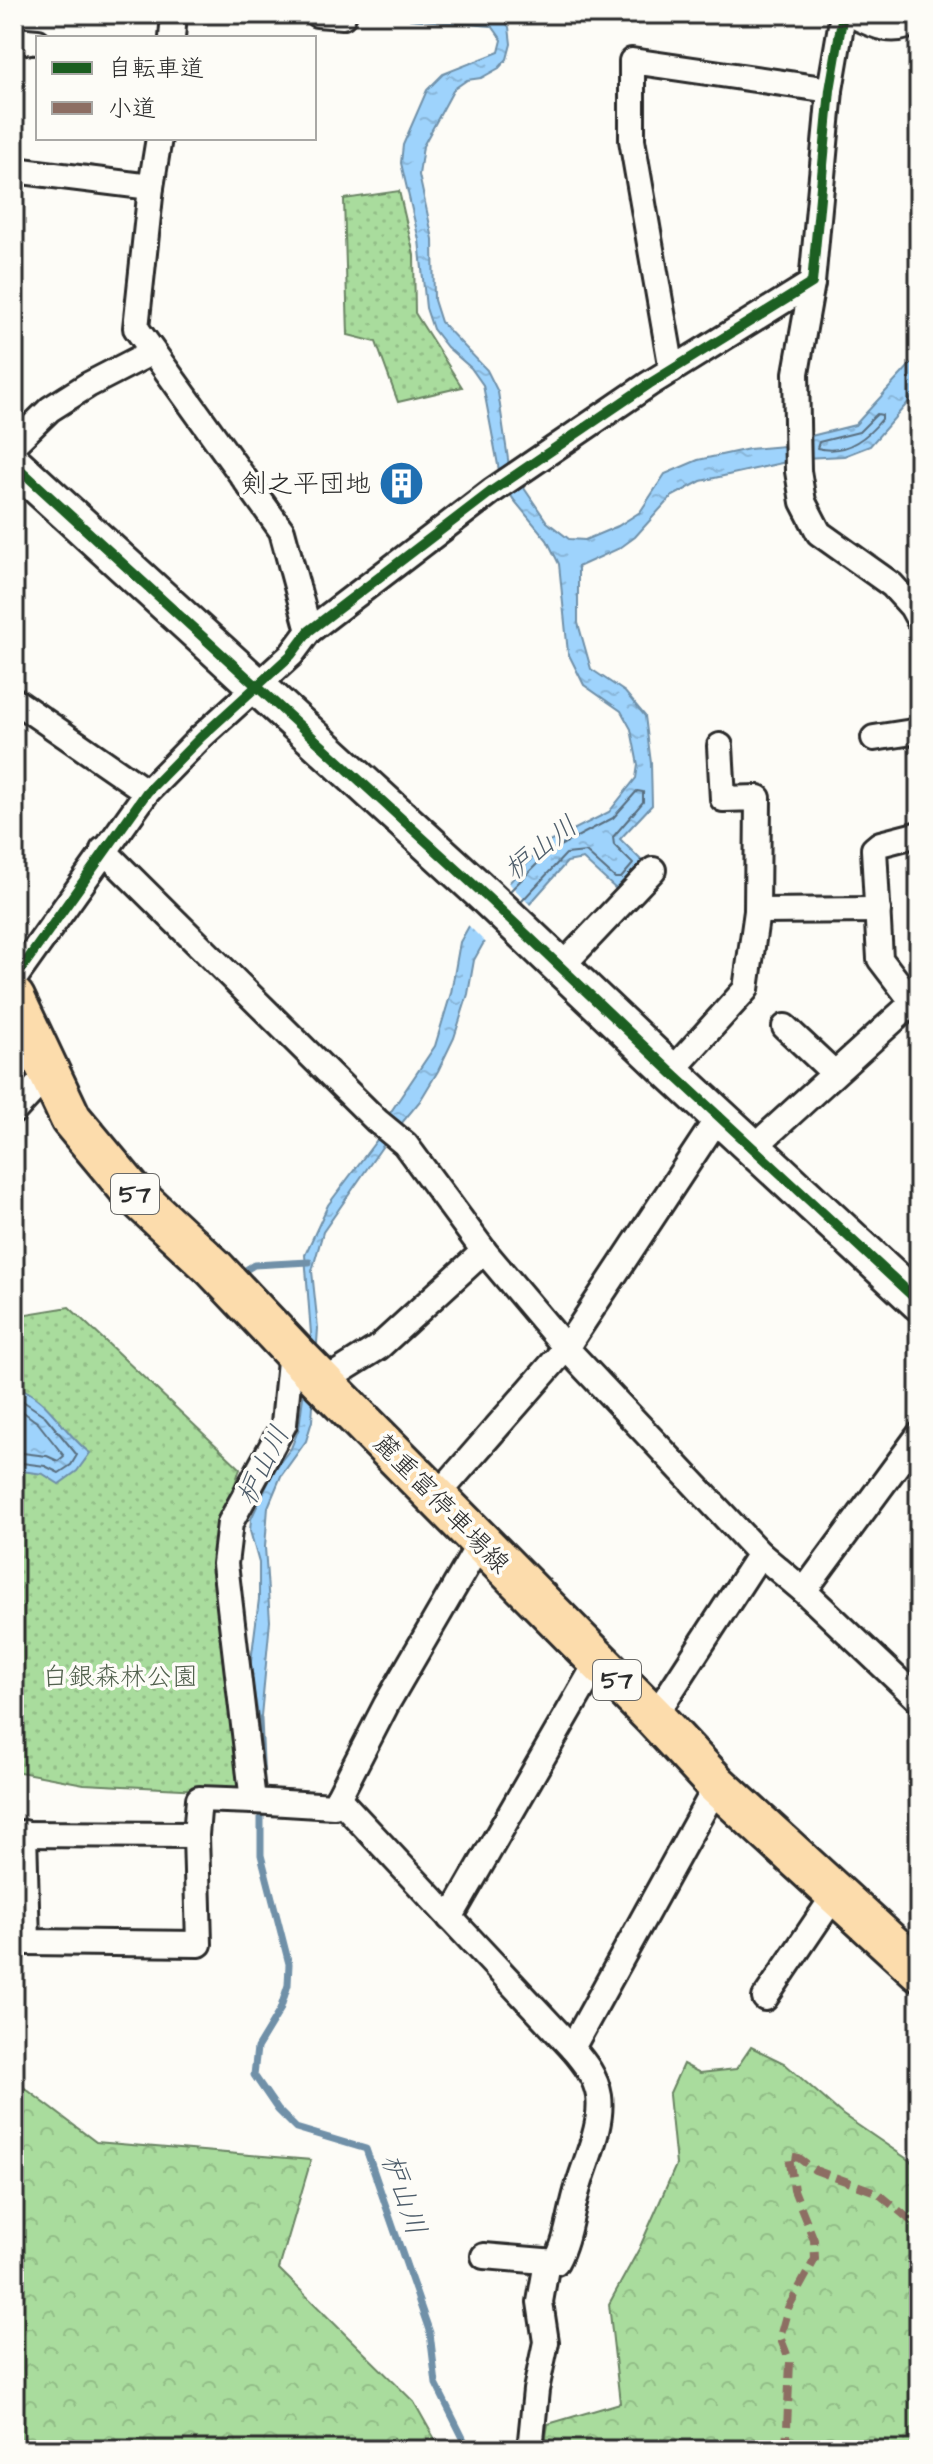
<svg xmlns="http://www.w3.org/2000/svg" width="933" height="2464" viewBox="0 0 933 2464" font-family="'Architects Daughter','Klee One',sans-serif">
<defs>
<pattern id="grass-dots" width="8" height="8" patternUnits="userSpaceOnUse" patternTransform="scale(2)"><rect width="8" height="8" fill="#a9dc9d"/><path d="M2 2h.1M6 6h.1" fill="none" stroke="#92bd87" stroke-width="1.8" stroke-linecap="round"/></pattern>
<pattern id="forest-crowns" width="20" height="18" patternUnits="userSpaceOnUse" patternTransform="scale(2)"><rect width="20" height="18" fill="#a9dc9d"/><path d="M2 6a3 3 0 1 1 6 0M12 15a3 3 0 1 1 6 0" fill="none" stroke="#92bd87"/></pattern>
<pattern id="water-ripples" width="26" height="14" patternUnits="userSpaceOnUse" patternTransform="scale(2)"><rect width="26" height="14" fill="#9ed3fc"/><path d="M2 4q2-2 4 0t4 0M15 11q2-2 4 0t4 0" fill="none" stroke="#88b5d8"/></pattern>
</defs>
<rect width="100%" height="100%" fill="#fdfcf7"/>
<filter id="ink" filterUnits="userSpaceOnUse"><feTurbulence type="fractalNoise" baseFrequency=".0125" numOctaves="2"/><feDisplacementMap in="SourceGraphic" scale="16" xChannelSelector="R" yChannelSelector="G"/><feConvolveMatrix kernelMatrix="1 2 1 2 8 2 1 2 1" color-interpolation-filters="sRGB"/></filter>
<g filter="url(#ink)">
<g fill="url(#grass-dots)" stroke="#6a8464" stroke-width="2">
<polygon points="399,191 414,255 415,313 462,387 398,402 376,342 348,335 344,199"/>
<polygon points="69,1307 240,1468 215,1549 240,1792 84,1784 14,1771 14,1316"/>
</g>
<g fill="url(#forest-crowns)" stroke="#6a8464" stroke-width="2">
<polygon points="751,2047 784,2063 843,2115 919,2167 919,2450 544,2450 548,2424 620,2403 609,2304 639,2249 676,2165 669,2095 683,2064 700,2073 736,2069"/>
<polygon points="14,2080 96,2142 311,2160 279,2269 414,2402 441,2450 14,2450"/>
</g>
<g fill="url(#water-ripples)" stroke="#7090a8" stroke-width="2">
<polygon points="405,14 500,14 509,27 511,44 507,59 499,68 481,78 467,80 454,89 423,146 419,175 433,239 434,300 441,322 487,370 498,392 509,466 547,522 569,539 585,540 618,526 640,512 665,474 698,460 749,449 784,446 803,438 855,425 919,355 919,390 870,446 844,456 804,458 701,481 671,497 635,537 620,548 578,567 578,623 591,669 625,692 645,716 651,763 652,805 620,839 646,865 618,891 583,859 567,862 528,906 483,944 474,960 468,994 454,1038 438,1071 420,1101 382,1147 323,1232 312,1271 318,1328 312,1421 306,1441 281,1476 268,1507 265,1547 270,1621 260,1727 250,1669 259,1599 259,1563 250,1531 251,1519 274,1470 291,1448 299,1428 311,1334 305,1255 328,1205 379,1137 388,1116 435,1046 451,993 460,942 469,926 545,844 609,812 636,778 638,765 631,729 621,711 584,685 568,653 559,564 547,540 513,499 500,476 483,385 471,368 447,347 433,329 426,308 419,240 401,163 403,145 427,90 443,74 499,52 502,40 492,26 410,19"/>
<path d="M14,1386C47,1395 64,1434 90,1453L77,1471L59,1484L43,1474L14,1470Z"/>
</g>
<polygon fill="#fdfcf7" points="505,879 532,907 488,945 466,923"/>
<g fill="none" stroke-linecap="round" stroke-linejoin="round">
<g stroke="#596e7f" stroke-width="2">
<path d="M877,414L882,415V419C866,439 844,455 817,448L819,442L859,432Z"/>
<polyline points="510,891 550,851 613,818 637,791 643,792 643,802 613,837 614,845 633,864 621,878 615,878 586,852 566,854 521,902"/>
<polyline points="14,1395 45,1416 77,1455 71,1465 59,1473 45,1466 14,1462"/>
<polyline points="14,1405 38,1423 64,1456 58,1461 47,1456 14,1452"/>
</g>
<g stroke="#7090a8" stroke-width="7">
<polyline points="244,1271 254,1265 309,1262"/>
<polyline points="259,1719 262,1782"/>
<polyline points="261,1807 261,1855 289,1964 288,1985 280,2010 257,2048 254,2075 278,2110 296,2128 366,2149 430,2333 436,2384 469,2450"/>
</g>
<defs>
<g id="street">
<polyline points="317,14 343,16"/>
<path d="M851,14C874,26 896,37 919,19"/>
<polyline points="172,38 174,14"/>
<polyline points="14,40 38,42"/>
<polyline points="14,170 151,187 159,138"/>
<polyline points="151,187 136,328 282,531 309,631"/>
<polyline points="812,283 796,373 798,471 803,502 819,533 892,585 912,607 919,620"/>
<polyline points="672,370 632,140 632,61 830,90"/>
<polyline points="14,444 50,409 88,385 152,352"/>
<polyline points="14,700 147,792"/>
<polyline points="874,738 919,731"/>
<polyline points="103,850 377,1121 405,1144 484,1251"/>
<polyline points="757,911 878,910"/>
<polyline points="560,968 653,870"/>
<polyline points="14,979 147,792 201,737 291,655 309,631 492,491 649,384 812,283 830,90 843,14"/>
<polyline points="912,1001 880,959 874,849 880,844 919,834"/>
<polyline points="785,1027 833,1072"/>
<polyline points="671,1072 746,989 757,911 758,798 723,799 720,746"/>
<polyline points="14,1111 50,1072"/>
<polyline points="753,1148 919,997"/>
<polyline points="323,1382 379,1347 484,1251 566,1348 760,1554"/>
<polyline points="436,1497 566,1348 719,1116"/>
<polyline points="804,1591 919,1435"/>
<polyline points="654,1717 760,1554 804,1591 919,1700"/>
<polyline points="338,1798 572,2048"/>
<polyline points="253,1801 334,1806 386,1705 480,1543"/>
<polyline points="24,1833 27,1942 199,1944 196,1835 199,1799 253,1801 225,1564 230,1523 284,1424 291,1350"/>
<polyline points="14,1834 196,1835"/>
<polyline points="450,1918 598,1661"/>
<polyline points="765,1998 836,1893"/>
<path d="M484,2256L556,2262C568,2240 570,2215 577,2191C585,2161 603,2127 599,2096C596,2077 584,2062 572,2048L717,1785"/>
<polyline points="530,2450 536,2390 546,2342 540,2302 547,2262"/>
</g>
<polyline id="secondary" points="14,464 487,897 671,1072 919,1302"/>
<polyline id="primary" points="14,998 71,1119 131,1191 213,1267 300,1359 654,1717 717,1785 919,1970"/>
</defs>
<use href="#street" stroke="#2b2b2b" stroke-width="30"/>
<use href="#secondary" stroke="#2b2b2b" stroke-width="42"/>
<use href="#primary" stroke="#2b2b2b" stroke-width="46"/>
<use href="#street" stroke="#fdfcf7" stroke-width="24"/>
<use href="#secondary" stroke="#fdfcf7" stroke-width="36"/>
<use href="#primary" stroke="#fcdcac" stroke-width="40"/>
<polyline stroke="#8d6e63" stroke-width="8" stroke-dasharray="16 8" stroke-linecap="butt" points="786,2450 790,2362 780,2337 788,2308 815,2259 814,2240 794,2190 789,2156 799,2158 815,2170 878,2193 910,2220 919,2220"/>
<defs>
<g id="cycleway">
<polyline points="14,464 487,897 671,1072 919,1302"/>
<polyline points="14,979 147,792 201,737 291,655 309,631 492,491 649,384 812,283 830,90 843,14"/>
</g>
</defs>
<use href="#cycleway" stroke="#fdfcf7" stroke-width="15"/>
<use href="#cycleway" stroke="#1b5e20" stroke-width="10"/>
</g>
</g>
<defs>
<symbol id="building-disc" viewBox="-11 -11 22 22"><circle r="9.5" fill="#1f6fb2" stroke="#fdfcf7"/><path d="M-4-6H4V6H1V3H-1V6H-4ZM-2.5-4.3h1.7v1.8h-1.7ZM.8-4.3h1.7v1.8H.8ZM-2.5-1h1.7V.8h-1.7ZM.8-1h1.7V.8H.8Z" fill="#fff"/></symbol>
</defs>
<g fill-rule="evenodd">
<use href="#building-disc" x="376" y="458" width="51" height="51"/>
</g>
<g text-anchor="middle" stroke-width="7" stroke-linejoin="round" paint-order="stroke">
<g fill="#fdfcf7" stroke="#6a6a68" stroke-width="2">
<rect x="111" y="1174" width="48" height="40" rx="6"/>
<rect x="593" y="1660" width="48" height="40" rx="6"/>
</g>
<g font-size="24" font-weight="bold" fill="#2b2b2b">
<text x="135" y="1202">57</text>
<text x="617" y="1688">57</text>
</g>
<g font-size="26" fill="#2b2b2b" stroke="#fdfcf7" text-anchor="end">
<text x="371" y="492">剣之平団地</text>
</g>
<g font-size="26" fill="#2b2b2b" stroke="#fdfcf7">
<text transform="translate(442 1503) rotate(46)" y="9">麓重富停車場線</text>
</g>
<g font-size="26" fill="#51604d" stroke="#fdfcf7">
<text x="120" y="1685">白銀森林公園</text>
</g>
<g font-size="28" font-style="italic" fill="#4e5d6a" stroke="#fdfcf7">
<text transform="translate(540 847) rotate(-38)" y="10">枦山川</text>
<text transform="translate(262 1465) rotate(-64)" y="10">枦山川</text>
<text transform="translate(405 2194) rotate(71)" y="10">枦山川</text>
</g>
</g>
<rect width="933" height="2464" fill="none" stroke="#fdfcf7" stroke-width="48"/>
<rect x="24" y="24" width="885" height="2416" fill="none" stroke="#2b2b2b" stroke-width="3" filter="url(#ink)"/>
<rect x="36" y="36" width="280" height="104" fill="#fdfcf7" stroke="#a9a8a5" stroke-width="2"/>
<rect x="52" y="62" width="40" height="12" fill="#1b5e20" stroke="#a9a8a5" stroke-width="2"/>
<text x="108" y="76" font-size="24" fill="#2b2b2b">自転車道</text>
<rect x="52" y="102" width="40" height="12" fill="#8d6e63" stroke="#a9a8a5" stroke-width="2"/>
<text x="108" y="116" font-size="24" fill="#2b2b2b">小道</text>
</svg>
